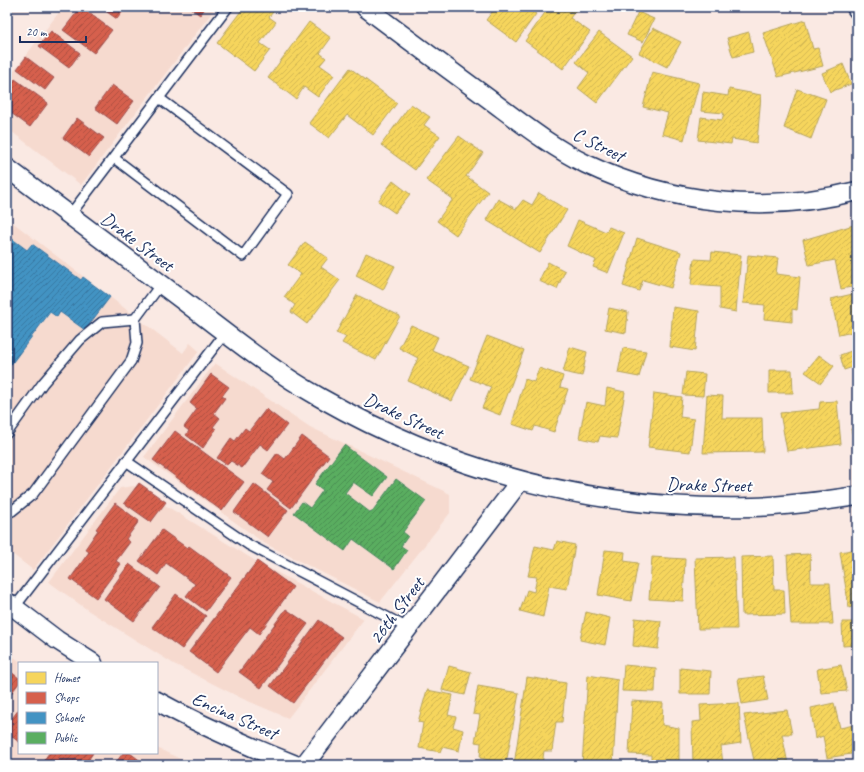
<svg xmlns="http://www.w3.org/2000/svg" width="864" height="772" viewBox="0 0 864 772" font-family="Caveat,sans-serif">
<defs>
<pattern id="homes-hatch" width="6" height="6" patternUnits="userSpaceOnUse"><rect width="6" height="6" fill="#f6d55c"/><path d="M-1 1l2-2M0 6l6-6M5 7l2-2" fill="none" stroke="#d2b752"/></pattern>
<pattern id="shops-hatch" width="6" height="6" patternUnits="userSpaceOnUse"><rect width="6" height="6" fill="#d6604d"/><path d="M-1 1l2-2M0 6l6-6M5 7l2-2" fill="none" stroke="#ad5043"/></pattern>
<pattern id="schools-hatch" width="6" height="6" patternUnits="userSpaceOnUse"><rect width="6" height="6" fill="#4393c3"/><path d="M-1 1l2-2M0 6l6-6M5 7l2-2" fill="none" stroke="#3778a2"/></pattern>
<pattern id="public-hatch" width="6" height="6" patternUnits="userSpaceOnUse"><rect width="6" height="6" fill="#5aae61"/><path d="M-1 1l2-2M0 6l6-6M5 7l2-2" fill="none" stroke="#4a8e53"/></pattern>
</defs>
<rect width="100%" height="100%" fill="#fae9e3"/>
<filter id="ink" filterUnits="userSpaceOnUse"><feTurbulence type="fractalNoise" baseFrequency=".025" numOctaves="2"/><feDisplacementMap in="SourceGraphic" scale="8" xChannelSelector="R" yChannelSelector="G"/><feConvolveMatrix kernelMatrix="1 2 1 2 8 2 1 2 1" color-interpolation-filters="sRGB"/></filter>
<g filter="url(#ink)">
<g fill="#f6dacf">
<polygon points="63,7 216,7 81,185 7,128 7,80"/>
<polygon points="7,218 183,353 190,343 199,351 33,570 7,550"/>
<polygon points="215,363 298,419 310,427 450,494 450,513 380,602 264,543 144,457"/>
<polygon points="134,486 254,560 364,619 288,718 241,698 174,664 89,611 49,582 120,488"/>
<polygon points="7,652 22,663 19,663 19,753 157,753 157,748 193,765 7,765"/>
</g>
<g fill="url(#homes-hatch)" stroke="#b4a35d">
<polygon points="244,7 277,7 269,17 276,22 260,43 270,50 254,71 217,43"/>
<polygon points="463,7 473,7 470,12"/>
<polygon points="496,7 527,7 536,14 516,42 486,20"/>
<polygon points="549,7 578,7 570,18 590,32 563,69 525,41"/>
<polygon points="638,12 654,19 643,42 627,35"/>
<polygon points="805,20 813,49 818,48 823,66 778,77 763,33"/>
<polygon points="309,22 331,38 320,53 326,58 320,65 334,75 318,97 304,87 296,99 268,78"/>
<polygon points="653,28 681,42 667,67 639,53"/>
<polygon points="599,32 632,56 597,103 578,88 589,73 576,62"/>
<polygon points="749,32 753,52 733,57 727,38"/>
<polygon points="843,64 851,84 830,92 822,73"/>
<polygon points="350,68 397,103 373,135 347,115 329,138 309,123"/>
<polygon points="652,72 699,83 684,140 662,134 668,113 643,107"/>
<polygon points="729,89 761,95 757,143 732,139 731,144 698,140 701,117 722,120 724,113 701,111 703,92 728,96"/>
<polygon points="797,89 826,99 811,139 784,128"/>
<polygon points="411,104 430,117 424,125 440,136 415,170 381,145"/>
<polygon points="459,136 483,153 466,176 488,192 456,235 437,221 453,199 426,180"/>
<polygon points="393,181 410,194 395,213 378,201"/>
<polygon points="539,193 567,210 540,253 486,220 498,199 516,209 523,200 532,205"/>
<polygon points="578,220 606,232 609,227 624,233 608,273 593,267 596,260 567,246"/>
<polygon points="857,224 857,286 841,289 835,260 809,265 803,240"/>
<polygon points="637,238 681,252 671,288 643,280 639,291 623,286"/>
<polygon points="305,242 328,258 321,267 340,280 307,324 291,312 295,305 284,297 301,274 288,265"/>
<polygon points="712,252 741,255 736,312 720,309 720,287 691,285 694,259 711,260"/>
<polygon points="366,253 395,266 383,290 356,276"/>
<polygon points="748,255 778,258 776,274 800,277 797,310 792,309 792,322 764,319 765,305 743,303"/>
<polygon points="548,262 565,271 557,289 539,281"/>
<polygon points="857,293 857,331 839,335 831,299"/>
<polygon points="357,295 400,316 376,360 342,343 346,337 336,333"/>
<polygon points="673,307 699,311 695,351 670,347"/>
<polygon points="609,308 628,312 626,333 605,329"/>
<polygon points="411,325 438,337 432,350 469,366 452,401 408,381 418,358 399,348"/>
<polygon points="487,336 524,350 500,415 482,408 491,387 470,379"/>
<polygon points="570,347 587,352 582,376 563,372"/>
<polygon points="623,348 646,351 639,377 618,373"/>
<polygon points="857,349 857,370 856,366 844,370 840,355"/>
<polygon points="819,355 834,366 821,383 805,372"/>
<polygon points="539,368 563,376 560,387 568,389 554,432 535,426 533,431 512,424 525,379 534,382"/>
<polygon points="769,370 792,370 793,393 769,393"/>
<polygon points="686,372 705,374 703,396 683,395"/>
<polygon points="607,388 625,392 617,438 600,436 598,442 579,438 586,402 605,406"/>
<polygon points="654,393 682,397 680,417 694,419 690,452 648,447"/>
<polygon points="707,395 723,396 722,418 762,418 763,452 703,453"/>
<polygon points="837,401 841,444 787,451 780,413 819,409 820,402"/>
<polygon points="857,427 857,451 851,429"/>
<polygon points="557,541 575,545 567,589 549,586 543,617 520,611 527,590 534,592 537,577 528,576 535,546 554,550"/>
<polygon points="857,549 857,605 849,608 840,552"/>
<polygon points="605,550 625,552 624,561 638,563 631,601 598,595"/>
<polygon points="810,554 811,583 830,583 833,624 791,624 787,555"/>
<polygon points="773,556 774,590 784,590 785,614 742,615 741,557"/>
<polygon points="652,557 685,559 683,601 649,599"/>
<polygon points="734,557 737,629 698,629 695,558"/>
<polygon points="586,612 610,618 605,645 580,640"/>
<polygon points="635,618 661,621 658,649 633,646"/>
<polygon points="842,622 857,622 857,645 843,646"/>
<polygon points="624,665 656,668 655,692 622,691"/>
<polygon points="841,665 847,691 821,693 817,669"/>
<polygon points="449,666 471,672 465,695 442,690"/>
<polygon points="680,668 711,671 710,694 680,694"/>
<polygon points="588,675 618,680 613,765 582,765"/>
<polygon points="763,676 768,700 742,704 738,679"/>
<polygon points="527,677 566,683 562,722 556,722 552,751 544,751 542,765 514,765"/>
<polygon points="478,686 519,693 506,764 480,758 481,743 475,742 480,715 473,714"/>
<polygon points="427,690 453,695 448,715 456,717 453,727 463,730 459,751 442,747 440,752 419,748 423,723 418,722"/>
<polygon points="632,701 663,703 662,725 679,728 679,765 651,765 651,755 629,754"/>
<polygon points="739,703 741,743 721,746 723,765 693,765 692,722 701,721 700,705"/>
<polygon points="834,703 840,728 854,725 857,744 857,753 827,758 823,736 815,739 811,708"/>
<polygon points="787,710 792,734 782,734 788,764 755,765 744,715"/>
</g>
<g fill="url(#shops-hatch)" stroke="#9e5152">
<polygon points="81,7 112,30 94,53 63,30"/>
<polygon points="100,7 126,7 117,19"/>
<polygon points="189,7 206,7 200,15"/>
<polygon points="51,31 80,53 69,68 39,46"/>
<polygon points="26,57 54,78 45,90 17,69"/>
<polygon points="15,79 48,103 30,127 7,110 7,90"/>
<polygon points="112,85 134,101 117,124 95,108"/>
<polygon points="77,118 104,138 89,157 63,138"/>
<polygon points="211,374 229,387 222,396 225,398 214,413 220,418 213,427 216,429 203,448 186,435 189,431 184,427 197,409 190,403"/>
<polygon points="266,409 287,425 268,450 260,444 242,468 231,461 227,465 217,458 231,438 235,441 245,428 249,431"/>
<polygon points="175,431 244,482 222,511 153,460"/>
<polygon points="302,436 329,456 291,508 267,490 273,482 262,474 277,453 285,459"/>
<polygon points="139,483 166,502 151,522 124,503"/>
<polygon points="254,484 288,510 268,537 234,512"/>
<polygon points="115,503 139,521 126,539 130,542 116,561 121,564 96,598 70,579 89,552 85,549 98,530 96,529"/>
<polygon points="162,530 187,548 189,546 231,577 206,611 186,596 195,584 166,563 158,575 139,561"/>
<polygon points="257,561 293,587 259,634 250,627 216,672 189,652"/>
<polygon points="129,564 160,587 134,621 104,599"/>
<polygon points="176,594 206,616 182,649 152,627"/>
<polygon points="286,609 308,624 261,688 239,672"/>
<polygon points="319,620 342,637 293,703 270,686"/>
<polygon points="7,669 19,678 19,683 7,699"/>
<polygon points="19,709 19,742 7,733 7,725"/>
<polygon points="49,753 93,753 89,759 95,764 94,765 51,765 44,760"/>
<polygon points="123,753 130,753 146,765 114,765"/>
</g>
<polygon fill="url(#schools-hatch)" stroke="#3775a5" points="7,235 27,250 32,244 81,280 83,277 110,297 85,330 60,312 57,317 50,312 7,370"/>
<polygon fill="url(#public-hatch)" stroke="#478860" points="344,445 387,477 373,496 353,482 345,493 371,513 396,479 426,501 403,532 408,536 401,546 407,550 394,569 353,539 345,551 294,513 302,502 310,508 323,490 315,484"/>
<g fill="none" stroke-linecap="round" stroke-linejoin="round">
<defs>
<g id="service">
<polyline points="114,158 243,256 288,194 159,98"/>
<polyline points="70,215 228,7"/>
<polyline points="7,433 43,383 80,340 102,322 135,319"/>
<polyline points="126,461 249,545 408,628"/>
<polyline points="7,513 12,511 33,494 131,361 137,343 135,319 161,284"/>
<polyline points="14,608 225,333"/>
</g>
<g id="minor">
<path d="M365,7C406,38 447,68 489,99C520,122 551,147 586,164C670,204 767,214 857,191"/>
<polyline points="856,7 857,9"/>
<path d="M7,168C65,212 123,255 181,299C227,334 271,370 321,398C455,474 599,511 753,507C788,506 823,501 857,496"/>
<polyline points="7,602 57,640 93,663"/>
<path d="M157,701C202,726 248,746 296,765"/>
<polyline points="304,765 520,481"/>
</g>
</defs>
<use href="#service" stroke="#1b2f5e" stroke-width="12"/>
<use href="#minor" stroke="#1b2f5e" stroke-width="21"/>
<use href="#service" stroke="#fff" stroke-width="9"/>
<use href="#minor" stroke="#fff" stroke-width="18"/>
</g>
</g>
<g text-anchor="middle" stroke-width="4" stroke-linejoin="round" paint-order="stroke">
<g font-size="19" fill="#1b2f5e" stroke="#fff">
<text transform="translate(599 144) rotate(26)" y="7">C Street</text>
<text transform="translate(138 241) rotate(37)" y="7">Drake Street</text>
<text transform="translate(404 415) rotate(25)" y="7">Drake Street</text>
<text transform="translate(709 484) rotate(1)" y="7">Drake Street</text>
<text transform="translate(396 610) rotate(-53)" y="7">26th Street</text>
<text transform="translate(235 715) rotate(24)" y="7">Encina Street</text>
</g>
</g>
<rect width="864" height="772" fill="none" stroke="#fff" stroke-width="24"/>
<rect x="12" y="12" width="840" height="748" fill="none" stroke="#1b2f5e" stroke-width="1.5" filter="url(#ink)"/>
<rect x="18" y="662" width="140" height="92" fill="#ffffff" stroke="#a4acbf"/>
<rect x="26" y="672" width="20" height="12" fill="#f6d55c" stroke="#a4acbf"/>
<text x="54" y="682" font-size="12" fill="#1b2f5e">Homes</text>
<rect x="26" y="692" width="20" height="12" fill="#d6604d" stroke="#a4acbf"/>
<text x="54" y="702" font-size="12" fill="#1b2f5e">Shops</text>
<rect x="26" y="712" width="20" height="12" fill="#4393c3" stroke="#a4acbf"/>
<text x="54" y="722" font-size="12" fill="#1b2f5e">Schools</text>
<rect x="26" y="732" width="20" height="12" fill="#5aae61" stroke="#a4acbf"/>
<text x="54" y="742" font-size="12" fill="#1b2f5e">Public</text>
<path d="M20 36v6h66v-6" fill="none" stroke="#1b2f5e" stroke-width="2"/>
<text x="26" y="36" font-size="12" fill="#1b2f5e" stroke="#ffffff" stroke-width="3" paint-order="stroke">20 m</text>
</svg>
